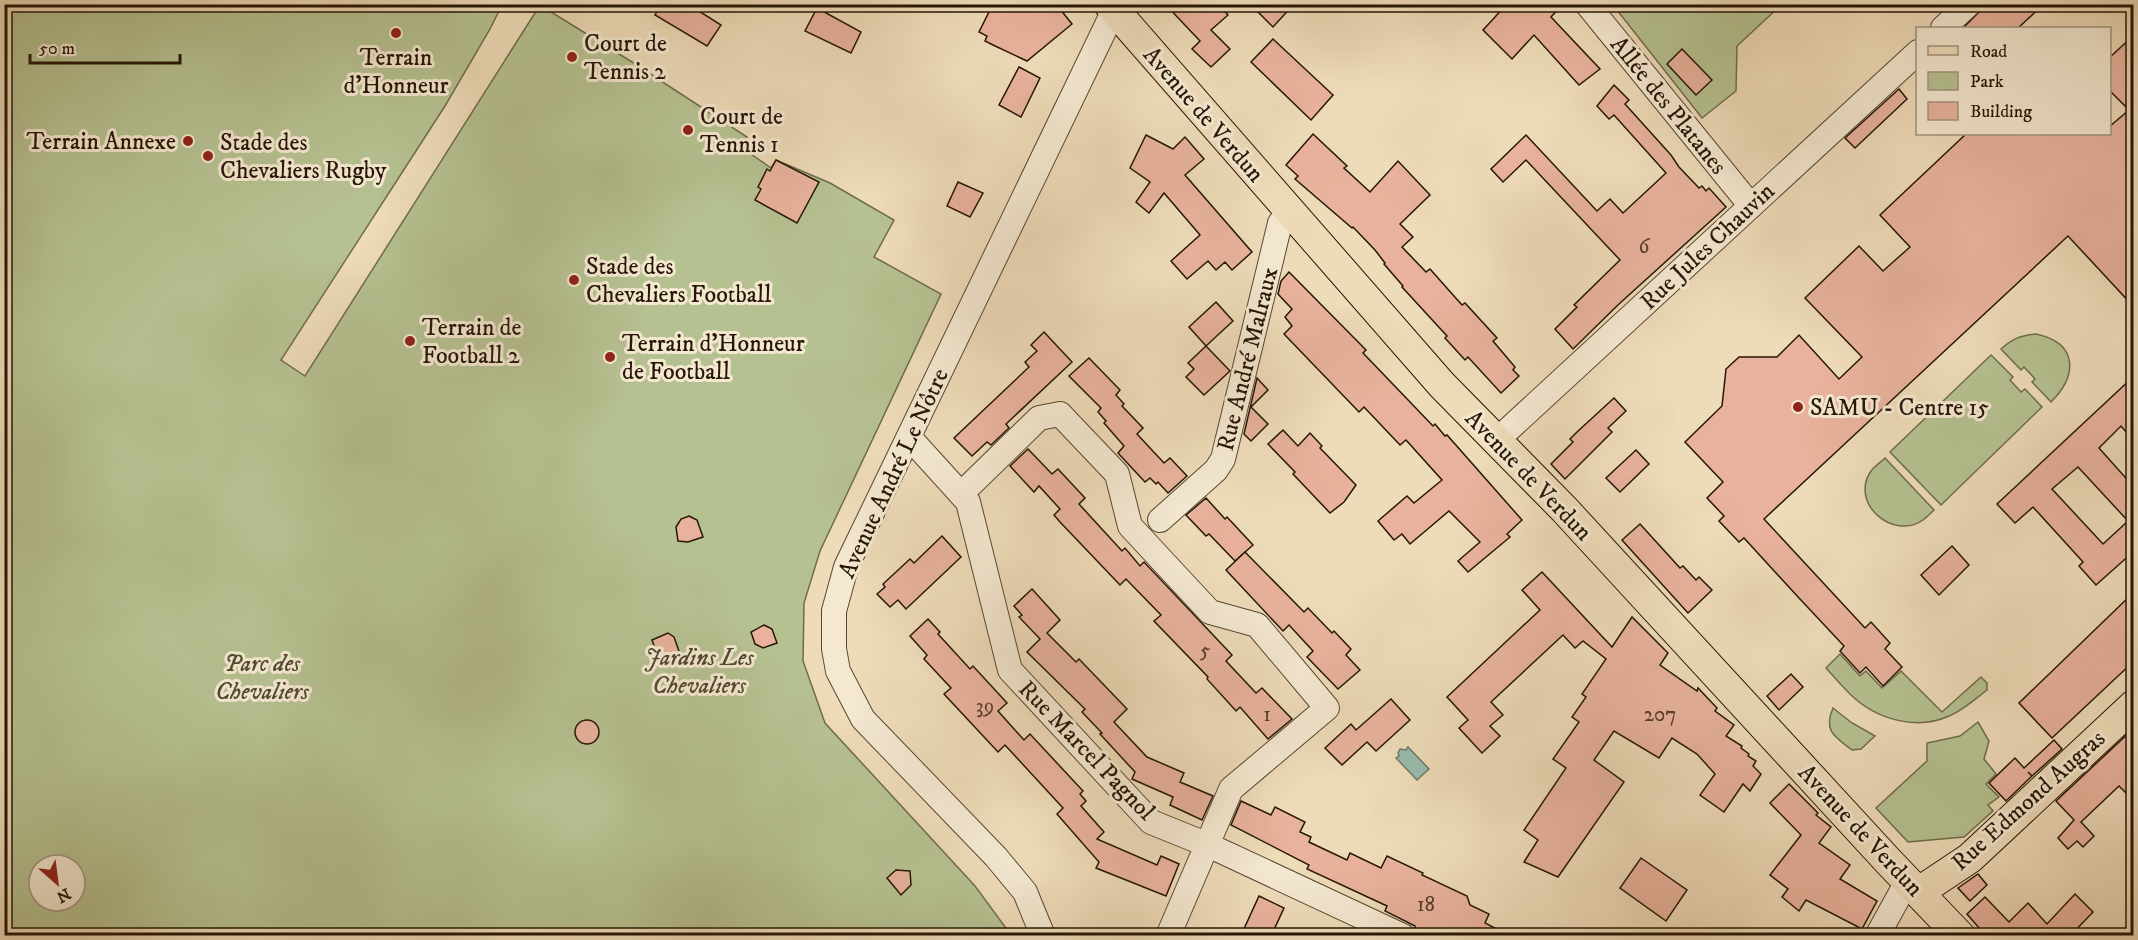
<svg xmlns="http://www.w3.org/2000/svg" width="2138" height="940" viewBox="0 0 2138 940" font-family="'IM FELL DW Pica',serif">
<rect width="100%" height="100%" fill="#eedbb8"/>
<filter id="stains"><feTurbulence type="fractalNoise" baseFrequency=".00333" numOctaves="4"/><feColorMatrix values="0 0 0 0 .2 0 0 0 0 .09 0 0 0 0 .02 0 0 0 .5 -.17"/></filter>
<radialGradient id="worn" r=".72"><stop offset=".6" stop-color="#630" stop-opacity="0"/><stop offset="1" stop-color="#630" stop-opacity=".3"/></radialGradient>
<g fill="#b6c191" stroke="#6e6c4c" stroke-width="1.5" fill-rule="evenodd">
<path d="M5,5H502L490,29L445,106L281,360L305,376L540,5L632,62L747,137L741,147L771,168L776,160L830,183L894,220L874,257L941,294L820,551L804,603L803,661L825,723L975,886L1011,935L5,936ZM39,865H75V901H39Z"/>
<polygon points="1613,5 1781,5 1737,46 1736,91 1702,118"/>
<path d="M2036,334C2078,343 2078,375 2051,402L2032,382L2035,379L2024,367L2021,370L2001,349C2012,339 2021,335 2036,334Z"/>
<polygon points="1991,355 2013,377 2010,380 2021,392 2025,389 2042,407 1941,505 1890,452"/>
<path d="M1885,458L1934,510C1931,513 1927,517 1923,520C1893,541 1849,503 1871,471C1875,466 1881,462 1885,458Z"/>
<path d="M1840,654L1860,676L1866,671L1882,688L1901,671L1942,712L1981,677L1987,683V690C1975,699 1962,711 1949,716C1916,731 1876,719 1851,695C1842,686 1834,677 1826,668Z"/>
<path d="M1833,708L1852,723L1875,736L1861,749L1852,750C1835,737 1823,731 1833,708Z"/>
<polygon points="1978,722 1989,741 1984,759 1996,774 1986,784 1999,797 1988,805 1993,811 1964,837 1908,842 1876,808 1927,761 1927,743 1960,736"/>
</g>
<polygon fill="#99bbac" stroke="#6b796a" stroke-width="1.5" points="1408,747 1429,769 1417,780 1396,758 1399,756 1398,753 1400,749 1406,750"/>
<g fill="#e8b29c" stroke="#251606" stroke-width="1.5" fill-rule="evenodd">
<polygon points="661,4 688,4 721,25 707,46 655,15"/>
<polygon points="993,4 1056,4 1072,24 1027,61 993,45 985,41 987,36 979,32"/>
<polygon points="1165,4 1218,4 1228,15 1211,30 1230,49 1211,67 1192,49 1200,41"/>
<polygon points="1250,4 1294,4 1273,27"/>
<polygon points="1507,4 1563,4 1551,17 1600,69 1579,85 1534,35 1512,59 1483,30"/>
<polygon points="1987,4 2044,4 2018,28 1963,28"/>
<polygon points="817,8 861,32 851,53 805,31"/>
<polygon points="2133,36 2133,306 2068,236 1764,519 1865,628 1871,622 1890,643 1885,649 1902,667 1883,686 1866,667 1860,673 1840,651 1844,646 1799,598 1744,538 1739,542 1719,521 1724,516 1707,498 1723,482 1685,442 1722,406 1726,369 1739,357 1777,357 1799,335 1839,379 1862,357 1805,298 1859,246 1883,271 1910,247 1880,215 1966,134 2109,134 2109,127 2129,110 2109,90 2109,58"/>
<polygon points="1273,39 1333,95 1311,120 1251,62"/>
<polygon points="1682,49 1712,80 1696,95 1667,64"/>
<polygon points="1019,67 1040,78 1021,117 999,105"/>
<polygon points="1614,85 1629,100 1625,104 1671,155 1679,167 1699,188 1702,186 1706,191 1709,188 1726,207 1619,304 1573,349 1555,329 1577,307 1574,305 1620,260 1526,160 1503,182 1491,169 1526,135 1597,211 1610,199 1623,213 1666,173 1614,115 1609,119 1597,106"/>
<polygon points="1899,89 1907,99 1855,148 1845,138"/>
<polygon points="1313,134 1347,166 1344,168 1370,192 1398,161 1430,195 1400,224 1413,237 1402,247 1426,272 1430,269 1462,305 1465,303 1497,338 1493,341 1515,367 1513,370 1519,376 1501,393 1468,357 1465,360 1445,338 1447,336 1402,287 1403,286 1384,264 1385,263 1375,250 1353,227 1352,228 1295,179 1298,176 1286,165"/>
<polygon points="1146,135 1173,149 1185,137 1204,159 1185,175 1252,252 1232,270 1225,262 1216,270 1208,261 1187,279 1171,261 1200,235 1164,193 1149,213 1136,202 1150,182 1130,168"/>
<polygon points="776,160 819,182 797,223 755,200 761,189 758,187 767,169 770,171"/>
<polygon points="958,182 983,193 970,217 947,206"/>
<polygon points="1289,272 1366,350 1363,353 1433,426 1435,424 1445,436 1447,435 1522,520 1507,534 1510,537 1468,572 1458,561 1480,542 1449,511 1410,544 1402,534 1394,540 1378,521 1407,496 1414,503 1442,480 1406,440 1400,445 1364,407 1359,412 1284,334 1292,326 1285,317 1292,309 1278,294 1281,281"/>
<polygon points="1216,302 1233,321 1206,346 1189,327"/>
<polygon points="1044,332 1072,362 1006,424 1009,428 991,445 987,442 972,456 954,438 1029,367 1025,362 1037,351 1031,345"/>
<polygon points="1206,346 1230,371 1204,395 1186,377 1194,369 1188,363"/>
<polygon points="1089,358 1120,390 1116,395 1124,404 1122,406 1143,428 1137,434 1164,463 1170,458 1187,476 1168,493 1158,482 1156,484 1150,478 1145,482 1118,453 1124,446 1104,423 1106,421 1098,412 1101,408 1069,376"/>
<path d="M2133,377V440L2121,426L2099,448L2133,486V552L2096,585L2079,566L2083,562L2033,507L2015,523L1997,504ZM2078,467L2128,521L2103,544L2052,489Z"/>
<polygon points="1257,378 1268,390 1251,407 1268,424 1251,441 1244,434"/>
<polygon points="1614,398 1626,411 1608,428 1612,432 1565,479 1551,464 1573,442 1570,439 1577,432"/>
<polygon points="1283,430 1298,446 1310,433 1322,446 1320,448 1356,485 1344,502 1330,513 1293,474 1295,472 1268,444"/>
<polygon points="1028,449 1052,474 1058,469 1085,498 1079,504 1122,551 1125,548 1140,566 1144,562 1232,655 1226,661 1256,693 1262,688 1292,719 1268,739 1240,707 1236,711 1207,679 1208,677 1154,621 1161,615 1126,579 1120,585 1060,522 1054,515 1060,509 1039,486 1034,492 1010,466"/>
<polygon points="1636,450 1649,464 1620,492 1606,478"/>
<polygon points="1206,498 1225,519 1227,517 1253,545 1235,561 1209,534 1206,536 1186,515"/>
<polygon points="689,516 697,520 703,537 688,542 678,541 676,527 681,519"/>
<polygon points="1640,524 1680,568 1683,566 1696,580 1699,577 1712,590 1688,613 1622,540"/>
<polygon points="942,536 961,557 906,609 898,600 890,607 877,594 885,587 883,584 910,559 914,563"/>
<polygon points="1952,546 1969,565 1939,595 1921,575"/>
<polygon points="1245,552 1304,612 1308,608 1332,633 1334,631 1351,649 1346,655 1360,670 1338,689 1307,657 1313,651 1289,625 1283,631 1226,570"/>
<polygon points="1542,572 1612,647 1632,617 1668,653 1660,665 1697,691 1698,688 1717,708 1715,711 1734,725 1726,736 1742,746 1741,748 1749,754 1748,756 1756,761 1753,766 1761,774 1750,791 1743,784 1724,812 1700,795 1715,774 1697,754 1672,738 1659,758 1614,731 1594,760 1624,782 1558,877 1524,862 1538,840 1524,830 1566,768 1553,759 1579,722 1572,717 1586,697 1582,694 1606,659 1583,641 1575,648 1563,635 1491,702 1503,715 1490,726 1500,736 1482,753 1459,728 1468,720 1447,697 1540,610 1522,590"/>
<polygon points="1032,589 1060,620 1047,633 1076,662 1079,659 1127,709 1114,722 1147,757 1184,773 1180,782 1213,796 1202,820 1170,805 1173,797 1132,779 1135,772 1100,734 1102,733 1082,712 1085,709 1027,652 1040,639 1019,617 1022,615 1014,606"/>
<polygon points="2133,593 2133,662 2052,738 2019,703"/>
<polygon points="928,619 940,632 938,634 970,669 973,666 1007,703 998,711 1024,740 1030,734 1083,791 1080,794 1086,801 1081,806 1104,832 1097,839 1157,865 1161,856 1179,864 1166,896 1096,868 1099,862 1057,814 1063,808 1005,745 998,752 944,694 951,688 924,659 927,655 910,636"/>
<polygon points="764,625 772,629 777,643 763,648 755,644 751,632"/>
<polygon points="668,633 674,637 680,654 666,659 657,654 652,640"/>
<polygon points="1791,674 1803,687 1779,710 1767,696"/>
<polygon points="1391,699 1410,720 1376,751 1367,742 1342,765 1325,748 1351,724 1356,730"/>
<circle cx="587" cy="732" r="12"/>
<polygon points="2133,729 2133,800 2119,786 2081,822 2094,836 2083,847 2077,841 2068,849 2058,838 2074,820 2056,801"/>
<polygon points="2054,740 2062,749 2032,776 2028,772 2032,776 2006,801 1989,783 2015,758 2024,768"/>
<polygon points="1789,784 1818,813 1816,815 1831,827 1819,843 1850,865 1840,879 1877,901 1862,929 1806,900 1799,911 1782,897 1788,889 1770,875 1801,835 1770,803"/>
<polygon points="1241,801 1271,815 1275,807 1305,822 1300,832 1311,837 1309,842 1347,860 1350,853 1381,868 1387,856 1423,873 1422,875 1467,896 1470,905 1489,914 1485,923 1510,936 1431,936 1415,928 1415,926 1385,911 1387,906 1307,869 1309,865 1231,825"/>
<polygon points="1641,858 1687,890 1666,921 1620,888"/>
<polygon points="896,870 910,871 911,885 901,895 887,878"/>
<polygon points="1978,874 1987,885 1970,901 1958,888"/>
<polygon points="2075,894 2093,912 2070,936 1986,936 1967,914 1985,897 2009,922 2028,903 2047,924"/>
<polygon points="1259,896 1284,908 1271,936 1253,936 1243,931"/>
</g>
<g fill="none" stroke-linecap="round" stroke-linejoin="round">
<defs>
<g id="minor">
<polyline points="1587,4 1751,206"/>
<polyline points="1943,28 1969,4"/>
<polyline points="909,437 968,502 1010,670 1151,822 1208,845 1403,936"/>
<polyline points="1497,440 1918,52"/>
<polyline points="961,494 1039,418 1060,414 1117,474 1130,526 1210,612 1257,625 1327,708 1231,789 1168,936"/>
<polyline points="1160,520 1216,470 1223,459 1280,223 1289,211"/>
<polyline points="1043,936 1025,892 996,857 863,719 838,671 834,649 834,611 846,567 1117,4"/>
<polyline points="1877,936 1908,880"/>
</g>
<g id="major">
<polyline points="1109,4 1442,385 1564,509 1889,862 1960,936"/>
<polyline points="1919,892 1970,858 2134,705"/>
</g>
</defs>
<use href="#minor" stroke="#574732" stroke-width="26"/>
<use href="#major" stroke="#251606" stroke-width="32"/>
<use href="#minor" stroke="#f4e8d1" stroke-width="24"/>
<use href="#major" stroke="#eedbb8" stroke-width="30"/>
</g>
<g fill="#8f2418" stroke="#f4e8d1" stroke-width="2">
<circle cx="396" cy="33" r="6"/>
<circle cx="572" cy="57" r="6"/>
<circle cx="688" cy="130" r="6"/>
<circle cx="188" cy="141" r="6"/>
<circle cx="208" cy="156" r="6"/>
<circle cx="574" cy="280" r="6"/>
<circle cx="410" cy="341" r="6"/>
<circle cx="610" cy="357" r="6"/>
<circle cx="1798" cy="407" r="6"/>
</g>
<g text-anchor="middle" stroke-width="6" stroke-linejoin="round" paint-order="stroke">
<g font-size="21" fill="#563d2c">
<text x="1644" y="253">6</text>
<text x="1205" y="657">5</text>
<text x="985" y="713">39</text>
<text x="1267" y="721">1</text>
<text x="1660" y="721">207</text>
<text x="1426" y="911">18</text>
</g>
<g font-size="24" fill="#251606" stroke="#f4e8d1" text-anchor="start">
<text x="584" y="51">Court de<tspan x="584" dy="28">Tennis 2</tspan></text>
<text x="396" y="65" text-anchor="middle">Terrain<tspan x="396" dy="28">d'Honneur</tspan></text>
<text x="700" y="124">Court de<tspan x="700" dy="28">Tennis 1</tspan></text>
<text x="176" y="149" text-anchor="end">Terrain Annexe</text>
<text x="220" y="150">Stade des<tspan x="220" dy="28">Chevaliers Rugby</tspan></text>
<text x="586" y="274">Stade des<tspan x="586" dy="28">Chevaliers Football</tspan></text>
<text x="422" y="335">Terrain de<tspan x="422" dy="28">Football 2</tspan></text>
<text x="622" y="351">Terrain d'Honneur<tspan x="622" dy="28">de Football</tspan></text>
<text x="1810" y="415">SAMU - Centre 15</text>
</g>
<g font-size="24" fill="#251606" stroke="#f4e8d1">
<text transform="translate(1669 105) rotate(51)" y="8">Allée des Platanes</text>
<text transform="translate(1204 114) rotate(49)" y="8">Avenue de Verdun</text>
<text transform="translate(1707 246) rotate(-43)" y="8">Rue Jules Chauvin</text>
<text transform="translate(1247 359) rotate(-76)" y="8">Rue André Malraux</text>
<text transform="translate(893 473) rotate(-65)" y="8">Avenue André Le Nôtre</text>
<text transform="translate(1529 475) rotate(46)" y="8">Avenue de Verdun</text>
<text transform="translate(1087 750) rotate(46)" y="8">Rue Marcel Pagnol</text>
<text transform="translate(2028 800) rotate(-42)" y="8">Rue Edmond Augras</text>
<text transform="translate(1861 830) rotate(47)" y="8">Avenue de Verdun</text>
</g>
<g font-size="24" font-style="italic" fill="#504930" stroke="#f4e8d1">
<text x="699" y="665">Jardins Les<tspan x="699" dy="28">Chevaliers</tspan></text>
<text x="262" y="671">Parc des<tspan x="262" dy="28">Chevaliers</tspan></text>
</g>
</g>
<rect width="2138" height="940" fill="none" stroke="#eedbb8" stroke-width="24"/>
<rect x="6" y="6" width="2126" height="928" fill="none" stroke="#251606" stroke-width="3"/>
<rect x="12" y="12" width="2114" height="916" fill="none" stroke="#251606" stroke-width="1.5"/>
<rect x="1916" y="27" width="195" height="108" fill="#f4e8d1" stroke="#a19480" stroke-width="1.5"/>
<rect x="1928" y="46" width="30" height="9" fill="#eedbb8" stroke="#a19480" stroke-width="1.5"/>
<text x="1970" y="57" font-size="18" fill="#251606">Road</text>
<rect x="1928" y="72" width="30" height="18" fill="#b6c191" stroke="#a19480" stroke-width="1.5"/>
<text x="1970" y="87" font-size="18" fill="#251606">Park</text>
<rect x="1928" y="102" width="30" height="18" fill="#e8b29c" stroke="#a19480" stroke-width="1.5"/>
<text x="1970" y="117" font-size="18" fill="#251606">Building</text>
<g transform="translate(57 883) rotate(152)"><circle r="28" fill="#f4e8d1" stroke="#a19480" stroke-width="1.5"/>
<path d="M0-4.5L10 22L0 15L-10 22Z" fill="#8f2418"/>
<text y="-9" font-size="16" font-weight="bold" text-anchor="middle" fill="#251606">N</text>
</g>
<path d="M30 54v9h150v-9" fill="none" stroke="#251606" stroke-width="3"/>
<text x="39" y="54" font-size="18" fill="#251606" stroke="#f4e8d1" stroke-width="4.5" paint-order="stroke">50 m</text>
<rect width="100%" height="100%" filter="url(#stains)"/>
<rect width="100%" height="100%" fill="url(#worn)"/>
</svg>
